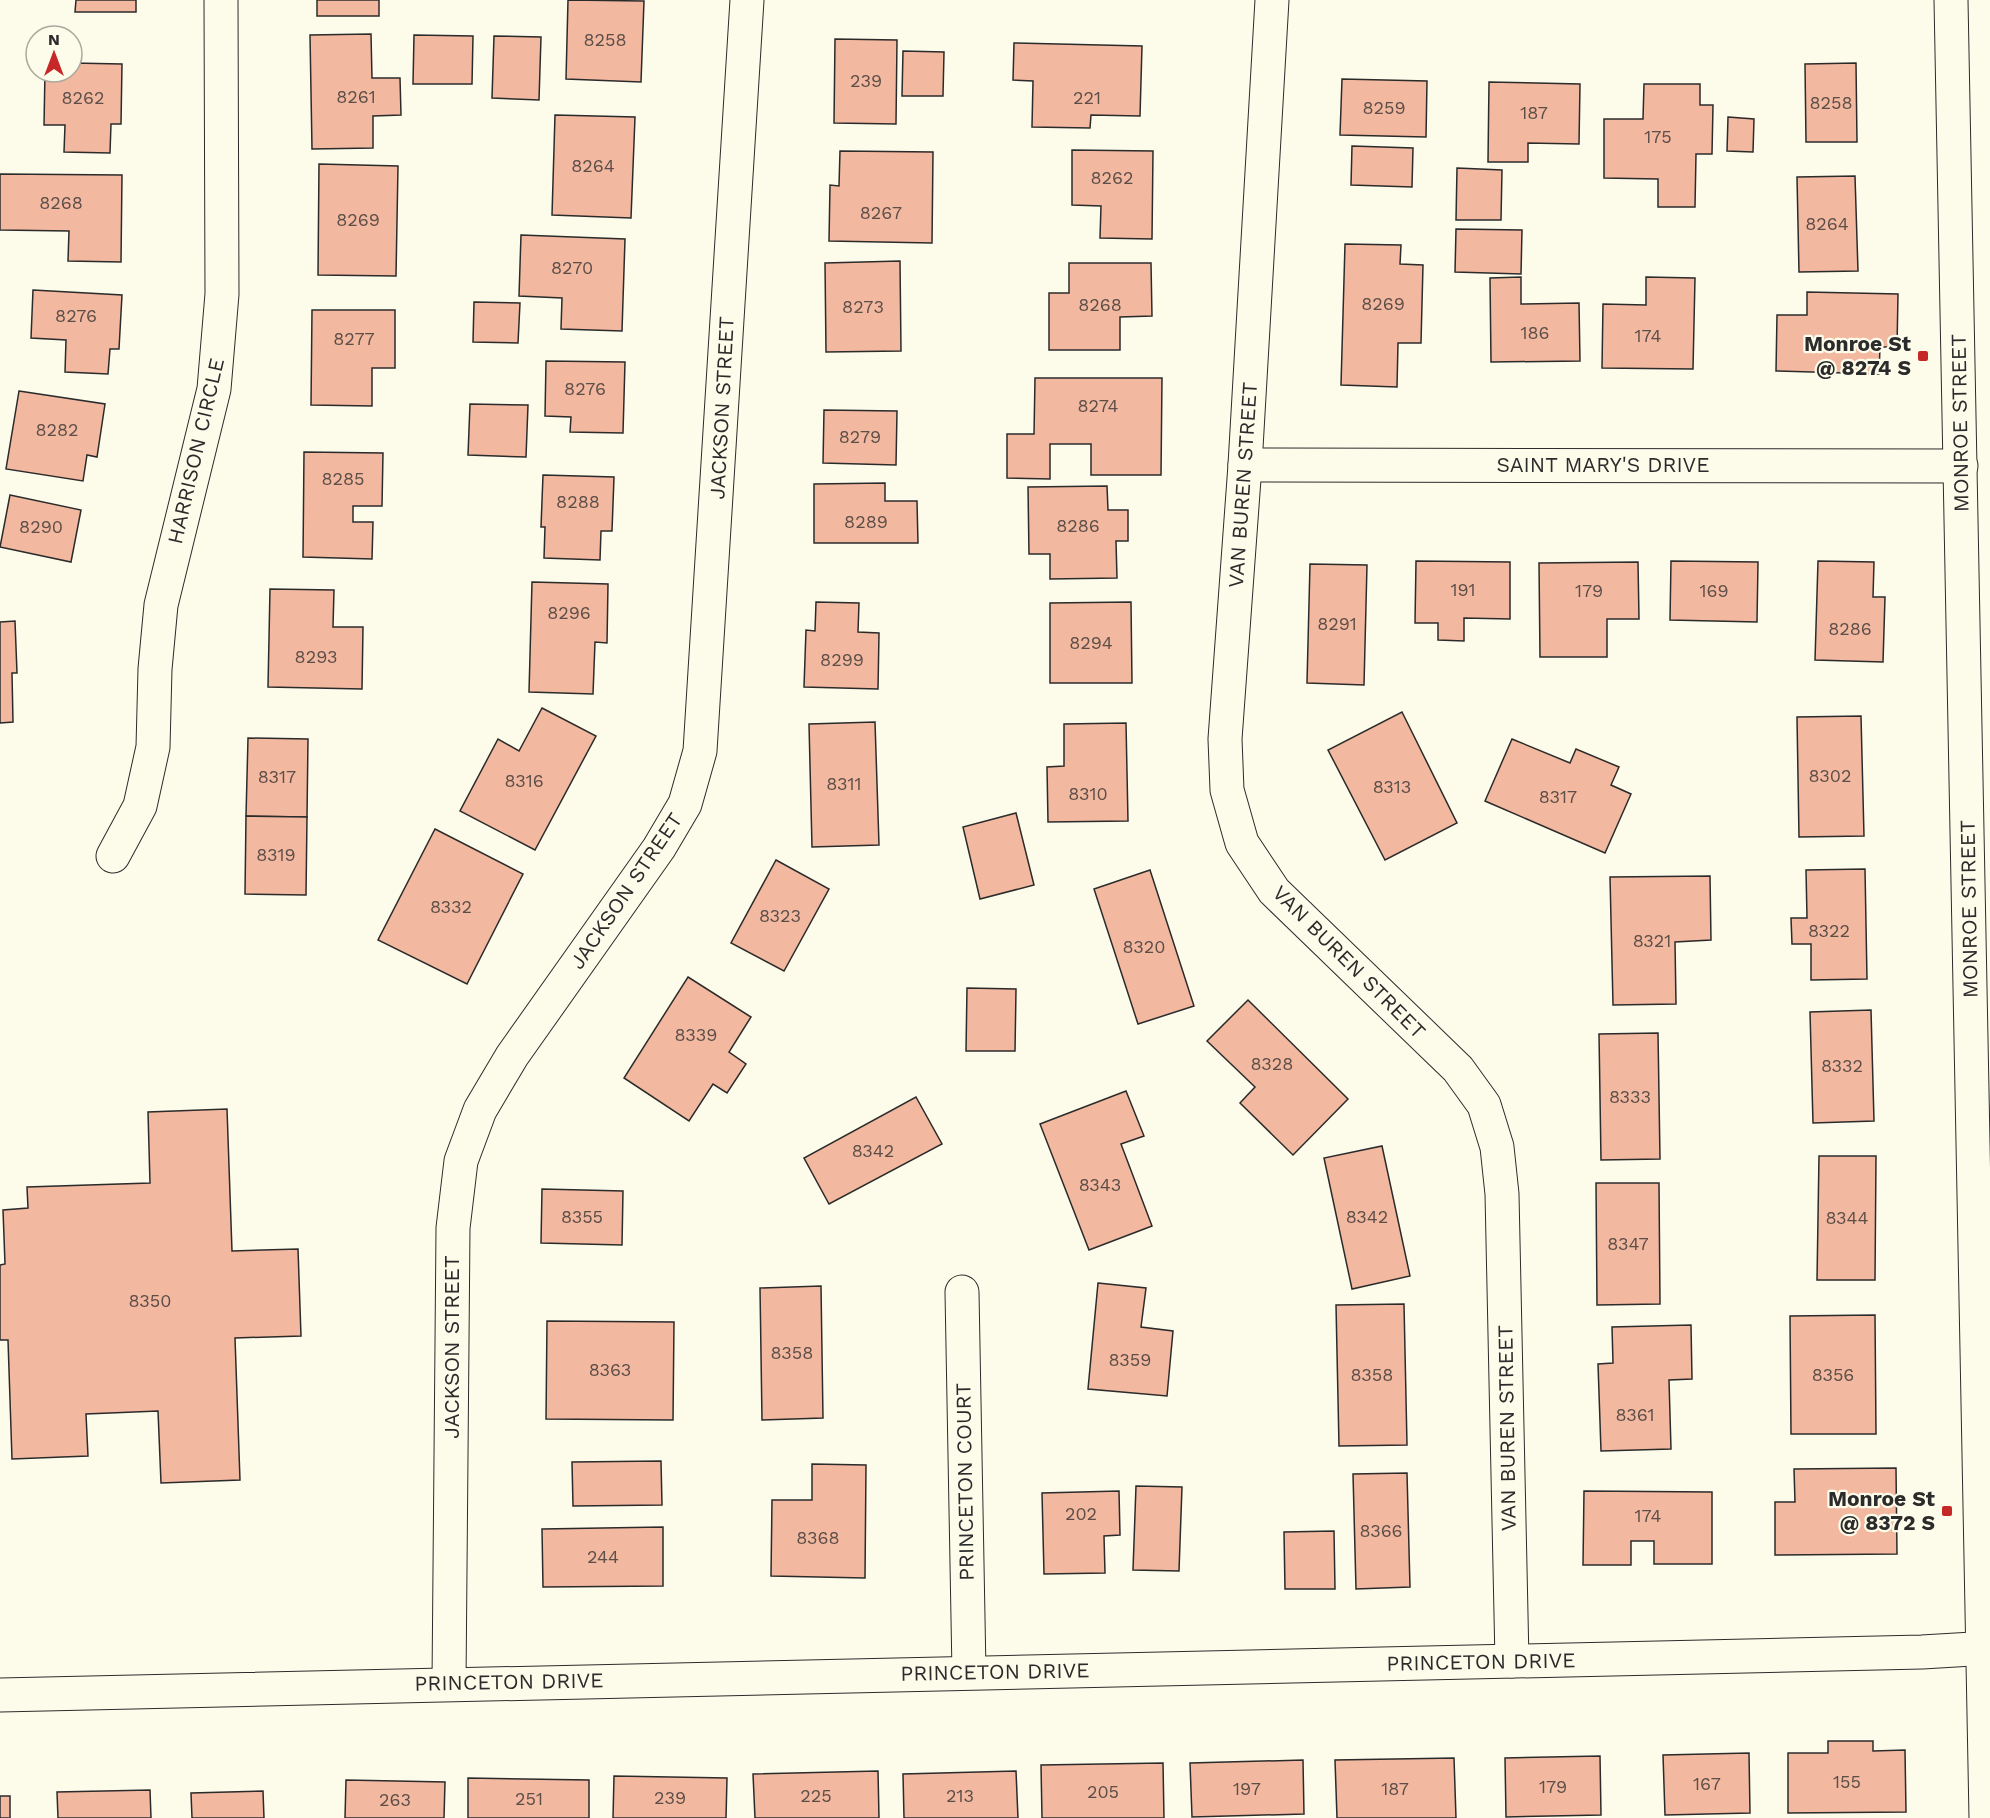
<svg xmlns="http://www.w3.org/2000/svg" width="1990" height="1818" viewBox="0 0 1990 1818" font-family="'Work Sans',sans-serif">
<rect width="100%" height="100%" fill="#fdfbea"/>
<g fill="#f2b8a0" stroke="#2b2b2b" stroke-width="1.5">
<polygon points="76,0 136,0 136,12 75,12"/>
<rect x="317" y="0" width="62" height="16"/>
<polygon points="568,0 644,1 641,82 566,79"/>
<polygon points="371,34 372,78 400,78 401,115 373,116 373,148 312,149 310,35"/>
<polygon points="414,35 473,36 472,84 413,84"/>
<polygon points="494,36 541,37 539,100 492,98"/>
<polygon points="835,39 897,40 896,124 834,123"/>
<polygon points="1014,43 1142,46 1140,116 1091,115 1090,128 1032,127 1033,81 1013,80"/>
<polygon points="903,51 944,52 943,96 902,96"/>
<polygon points="72,63 122,64 121,124 111,124 110,153 64,152 65,125 44,125 45,72 72,72"/>
<polygon points="1856,63 1857,142 1806,142 1805,64"/>
<polygon points="1342,79 1427,81 1426,137 1340,135"/>
<polygon points="1489,82 1580,84 1579,144 1528,143 1528,162 1488,162"/>
<polygon points="1644,84 1700,84 1700,105 1713,105 1712,154 1696,154 1695,207 1658,207 1658,179 1604,178 1604,119 1643,119"/>
<polygon points="555,115 635,117 631,218 552,215"/>
<polygon points="1728,117 1754,119 1753,152 1727,151"/>
<polygon points="1352,146 1413,148 1412,187 1351,185"/>
<polygon points="1072,150 1153,151 1152,239 1100,238 1101,206 1072,205"/>
<polygon points="840,151 933,152 932,243 829,241 830,185 839,186"/>
<polygon points="319,164 398,166 396,276 318,275"/>
<polygon points="1457,168 1502,170 1501,220 1456,220"/>
<polygon points="0,174 122,175 121,262 68,261 69,231 0,230"/>
<polygon points="1855,176 1858,271 1799,272 1797,177"/>
<polygon points="1456,229 1522,230 1521,274 1455,272"/>
<polygon points="521,235 625,239 622,331 561,329 562,298 519,296"/>
<polygon points="1345,244 1401,245 1400,264 1423,265 1421,343 1398,343 1397,387 1341,385"/>
<polygon points="900,261 901,351 826,352 825,263"/>
<polygon points="1069,263 1151,263 1152,316 1120,317 1120,350 1049,350 1049,293 1069,293"/>
<polygon points="1521,277 1521,304 1579,303 1580,361 1491,362 1490,278"/>
<polygon points="1646,277 1695,278 1693,369 1602,368 1603,304 1646,305"/>
<polygon points="33,290 122,295 119,349 110,349 108,374 65,372 66,340 31,338"/>
<polygon points="1807,292 1898,294 1897,347 1880,347 1879,374 1776,371 1777,315 1807,315"/>
<polygon points="474,302 520,303 518,343 473,342"/>
<polygon points="312,310 395,310 395,368 372,368 372,406 311,405"/>
<polygon points="546,361 625,362 623,433 570,432 571,417 545,416"/>
<polygon points="1035,378 1162,378 1161,475 1091,475 1091,444 1050,444 1050,479 1007,478 1007,434 1034,434"/>
<polygon points="19,391 105,404 97,457 87,455 83,481 6,469"/>
<polygon points="470,404 528,405 526,457 468,455"/>
<polygon points="824,410 897,411 896,465 823,463"/>
<polygon points="304,452 383,453 382,506 353,506 353,522 373,522 372,559 303,557"/>
<polygon points="543,475 614,477 612,531 601,531 600,560 544,558 545,527 541,527"/>
<polygon points="885,483 885,501 917,501 918,543 814,543 814,484"/>
<polygon points="1107,486 1108,510 1128,510 1128,541 1116,541 1117,578 1050,579 1050,554 1029,554 1028,487"/>
<polygon points="10,495 81,510 71,562 0,547"/>
<polygon points="1416,561 1510,562 1510,619 1464,618 1464,641 1438,640 1438,623 1415,623"/>
<polygon points="1671,561 1758,562 1757,622 1670,620"/>
<polygon points="1818,561 1874,562 1873,597 1885,597 1883,662 1815,660"/>
<polygon points="1638,562 1639,619 1607,619 1607,657 1540,657 1539,563"/>
<polygon points="1310,564 1367,565 1364,685 1307,683"/>
<polygon points="532,582 608,584 607,643 595,642 593,694 529,692"/>
<polygon points="270,589 334,590 333,627 363,627 362,689 268,687"/>
<polygon points="816,602 859,603 858,632 879,633 878,689 804,687 806,630 815,631"/>
<polygon points="1131,602 1132,683 1050,683 1050,603"/>
<polygon points="15,621 17,673 12,673 13,722 0,723 0,622"/>
<polygon points="542,708 596,736 535,850 460,811 498,739 519,751"/>
<polygon points="1402,712 1457,823 1385,860 1328,750"/>
<polygon points="1861,716 1864,836 1799,837 1797,717"/>
<polygon points="875,722 879,845 812,847 809,724"/>
<polygon points="1126,723 1128,821 1048,822 1047,767 1064,766 1064,724"/>
<polygon points="248,738 308,739 307,817 246,816"/>
<polygon points="1512,739 1570,763 1576,749 1619,767 1611,785 1631,794 1605,853 1485,801"/>
<polygon points="1016,813 1034,885 980,899 963,827"/>
<polygon points="246,816 307,817 306,895 245,894"/>
<polygon points="435,829 523,874 467,984 378,940"/>
<polygon points="776,860 829,889 784,971 731,943"/>
<polygon points="1865,869 1867,979 1811,980 1811,944 1792,944 1791,918 1807,918 1806,870"/>
<polygon points="1150,870 1194,1006 1138,1024 1094,889"/>
<polygon points="1710,876 1711,940 1675,942 1676,1004 1613,1005 1610,877"/>
<polygon points="688,977 751,1017 729,1052 746,1064 727,1093 713,1084 689,1121 624,1078"/>
<polygon points="967,988 1016,989 1015,1051 966,1051"/>
<polygon points="1248,1000 1348,1099 1293,1155 1240,1103 1255,1087 1207,1041"/>
<polygon points="1871,1010 1874,1121 1813,1123 1810,1012"/>
<polygon points="1658,1033 1660,1159 1601,1160 1599,1034"/>
<polygon points="1126,1091 1144,1136 1121,1144 1152,1226 1089,1250 1040,1124"/>
<polygon points="916,1097 942,1144 829,1204 804,1158"/>
<polygon points="227,1109 232,1251 298,1249 301,1336 235,1338 240,1480 161,1483 158,1411 86,1414 88,1456 12,1459 8,1340 0,1340 0,1265 5,1264 3,1210 28,1208 27,1187 150,1183 148,1112"/>
<polygon points="1382,1146 1410,1276 1352,1289 1324,1158"/>
<polygon points="1819,1156 1876,1156 1875,1280 1817,1280"/>
<polygon points="1596,1183 1659,1183 1660,1304 1597,1305"/>
<polygon points="542,1189 623,1191 622,1245 541,1243"/>
<polygon points="1098,1283 1146,1288 1141,1327 1173,1331 1167,1396 1088,1389"/>
<polygon points="821,1286 823,1418 762,1420 760,1288"/>
<polygon points="1404,1304 1407,1445 1339,1446 1336,1305"/>
<polygon points="1875,1315 1876,1434 1791,1434 1790,1316"/>
<polygon points="547,1321 674,1322 673,1420 546,1419"/>
<polygon points="1691,1325 1692,1379 1669,1380 1671,1449 1601,1451 1598,1364 1613,1363 1612,1327"/>
<polygon points="661,1461 662,1505 573,1506 572,1462"/>
<polygon points="812,1464 866,1465 865,1578 771,1576 772,1500 812,1500"/>
<polygon points="1896,1468 1897,1554 1775,1555 1775,1502 1795,1502 1794,1469"/>
<polygon points="1407,1473 1410,1587 1356,1589 1353,1474"/>
<polygon points="1136,1486 1182,1487 1179,1571 1133,1570"/>
<polygon points="1119,1491 1120,1535 1104,1536 1105,1573 1044,1574 1042,1493"/>
<polygon points="1584,1491 1712,1492 1712,1564 1654,1564 1654,1541 1631,1541 1631,1565 1583,1565"/>
<polygon points="663,1527 663,1586 543,1587 542,1529"/>
<polygon points="1334,1531 1335,1589 1285,1589 1284,1532"/>
<polygon points="1828,1741 1873,1741 1873,1751 1905,1750 1906,1812 1788,1813 1788,1753 1828,1753"/>
<polygon points="1749,1753 1750,1813 1665,1815 1663,1755"/>
<polygon points="1600,1756 1601,1815 1506,1817 1505,1758"/>
<polygon points="1454,1758 1456,1818 1337,1818 1335,1760"/>
<polygon points="1303,1760 1304,1814 1192,1817 1190,1763"/>
<polygon points="1163,1763 1164,1818 1042,1818 1041,1765"/>
<polygon points="878,1771 879,1818 755,1818 753,1774"/>
<polygon points="1016,1771 1018,1818 904,1818 903,1774"/>
<polygon points="614,1776 727,1778 726,1818 613,1818"/>
<polygon points="468,1778 589,1780 589,1818 468,1818"/>
<polygon points="346,1780 445,1782 444,1818 345,1818"/>
<polygon points="150,1790 151,1818 58,1818 57,1792"/>
<polygon points="263,1791 264,1818 192,1818 191,1793"/>
<rect x="0" y="1796" width="10" height="22"/>
</g>
<g fill="none" stroke-linecap="round" stroke-linejoin="round">
<defs>
<g id="minor">
<polyline points="1272,0 1245,465 1225,739 1227,790 1242,843 1274,891 1458,1069 1484,1105 1497,1147 1502,1194 1512,1661"/>
<polyline points="1245,465 1961,466"/>
<polyline points="113,856 140,806 153,747 155,669 161,605 214,389 222,294 221,0"/>
<polyline points="962,1292 969,1672"/>
<polyline points="449,1683 453,1228 461,1161 480,1110 512,1056 659,848 685,804 700,751 747,0"/>
</g>
<g id="tertiary">
<polyline points="1951,0 1986,1818"/>
<polyline points="0,1695 1922,1652 1990,1648"/>
</g>
</defs>
<use href="#minor" stroke="#2b2b2b" stroke-width="35"/>
<use href="#tertiary" stroke="#2b2b2b" stroke-width="35"/>
<use href="#minor" stroke="#fdfbea" stroke-width="33"/>
<use href="#tertiary" stroke="#fdfbea" stroke-width="33"/>
</g>
<g fill="#c62828" stroke="#fdfbea" stroke-width="2">
<rect x="1917" y="350" width="12" height="12" rx="3"/>
<rect x="1941" y="1505" width="12" height="12" rx="3"/>
</g>
<g text-anchor="middle" stroke-width="4.5" stroke-linejoin="round" paint-order="stroke">
<g font-size="18" fill="#5d4e48">
<text x="605" y="46">8258</text>
<text x="866" y="87">239</text>
<text x="356" y="103">8261</text>
<text x="83" y="104">8262</text>
<text x="1087" y="104">221</text>
<text x="1831" y="109">8258</text>
<text x="1384" y="114">8259</text>
<text x="1534" y="119">187</text>
<text x="1658" y="143">175</text>
<text x="593" y="172">8264</text>
<text x="1112" y="184">8262</text>
<text x="61" y="209">8268</text>
<text x="881" y="219">8267</text>
<text x="358" y="226">8269</text>
<text x="1827" y="230">8264</text>
<text x="572" y="274">8270</text>
<text x="1383" y="310">8269</text>
<text x="1100" y="311">8268</text>
<text x="863" y="313">8273</text>
<text x="76" y="322">8276</text>
<text x="1535" y="339">186</text>
<text x="1648" y="342">174</text>
<text x="354" y="345">8277</text>
<text x="585" y="395">8276</text>
<text x="1098" y="412">8274</text>
<text x="57" y="436">8282</text>
<text x="860" y="443">8279</text>
<text x="343" y="485">8285</text>
<text x="578" y="508">8288</text>
<text x="866" y="528">8289</text>
<text x="1078" y="532">8286</text>
<text x="41" y="533">8290</text>
<text x="1463" y="596">191</text>
<text x="1589" y="597">179</text>
<text x="1714" y="597">169</text>
<text x="569" y="619">8296</text>
<text x="1337" y="630">8291</text>
<text x="1850" y="635">8286</text>
<text x="1091" y="649">8294</text>
<text x="316" y="663">8293</text>
<text x="842" y="666">8299</text>
<text x="1830" y="782">8302</text>
<text x="277" y="783">8317</text>
<text x="524" y="787">8316</text>
<text x="844" y="790">8311</text>
<text x="1392" y="793">8313</text>
<text x="1088" y="800">8310</text>
<text x="1558" y="803">8317</text>
<text x="276" y="861">8319</text>
<text x="451" y="913">8332</text>
<text x="780" y="922">8323</text>
<text x="1829" y="937">8322</text>
<text x="1652" y="947">8321</text>
<text x="1144" y="953">8320</text>
<text x="696" y="1041">8339</text>
<text x="1272" y="1070">8328</text>
<text x="1842" y="1072">8332</text>
<text x="1630" y="1103">8333</text>
<text x="873" y="1157">8342</text>
<text x="1100" y="1191">8343</text>
<text x="582" y="1223">8355</text>
<text x="1367" y="1223">8342</text>
<text x="1847" y="1224">8344</text>
<text x="1628" y="1250">8347</text>
<text x="150" y="1307">8350</text>
<text x="792" y="1359">8358</text>
<text x="1130" y="1366">8359</text>
<text x="610" y="1376">8363</text>
<text x="1372" y="1381">8358</text>
<text x="1833" y="1381">8356</text>
<text x="1635" y="1421">8361</text>
<text x="1081" y="1520">202</text>
<text x="1648" y="1522">174</text>
<text x="1381" y="1537">8366</text>
<text x="818" y="1544">8368</text>
<text x="603" y="1563">244</text>
<text x="1847" y="1788">155</text>
<text x="1707" y="1790">167</text>
<text x="1553" y="1793">179</text>
<text x="1247" y="1795">197</text>
<text x="1395" y="1795">187</text>
<text x="1103" y="1798">205</text>
<text x="816" y="1802">225</text>
<text x="960" y="1802">213</text>
<text x="670" y="1804">239</text>
<text x="529" y="1805">251</text>
<text x="395" y="1806">263</text>
</g>
<g font-size="21" font-weight="bold" fill="#2b2b2b" stroke="#fdfbea" text-anchor="end">
<text x="1911" y="351">Monroe St<tspan x="1911" dy="24">@ 8274 S</tspan></text>
<text x="1935" y="1506">Monroe St<tspan x="1935" dy="24">@ 8372 S</tspan></text>
</g>
<g font-size="21" fill="#2b2b2b" stroke="#fdfbea">
<text transform="translate(722 408) rotate(-87)" y="7">JACKSON STREET</text>
<text transform="translate(1960 423) rotate(-91)" y="7">MONROE STREET</text>
<text transform="translate(196 451) rotate(-77)" y="7">HARRISON CIRCLE</text>
<text x="1603" y="472">SAINT MARY'S DRIVE</text>
<text transform="translate(1243 485) rotate(-86)" y="7">VAN BUREN STREET</text>
<text transform="translate(626 891) rotate(-56)" y="7">JACKSON STREET</text>
<text transform="translate(1969 909) rotate(-91)" y="7">MONROE STREET</text>
<text transform="translate(1349 962) rotate(45)" y="7">VAN BUREN STREET</text>
<text transform="translate(452 1347) rotate(-90)" y="7">JACKSON STREET</text>
<text transform="translate(1507 1428) rotate(-91)" y="7">VAN BUREN STREET</text>
<text transform="translate(965 1482) rotate(-91)" y="7">PRINCETON COURT</text>
<text transform="translate(1481 1662) rotate(-1)" y="7">PRINCETON DRIVE</text>
<text transform="translate(995 1672) rotate(-1)" y="7">PRINCETON DRIVE</text>
<text transform="translate(509 1682) rotate(-1)" y="7">PRINCETON DRIVE</text>
</g>
</g>
<g transform="translate(54 54)"><circle r="28" fill="#fdfbea" stroke="#a9a89e" stroke-width="1.5"/>
<path d="M0-4.5L10 22L0 15L-10 22Z" fill="#c62828"/>
<text y="-9" font-size="16" font-weight="bold" text-anchor="middle" fill="#2b2b2b">N</text>
</g>
</svg>
